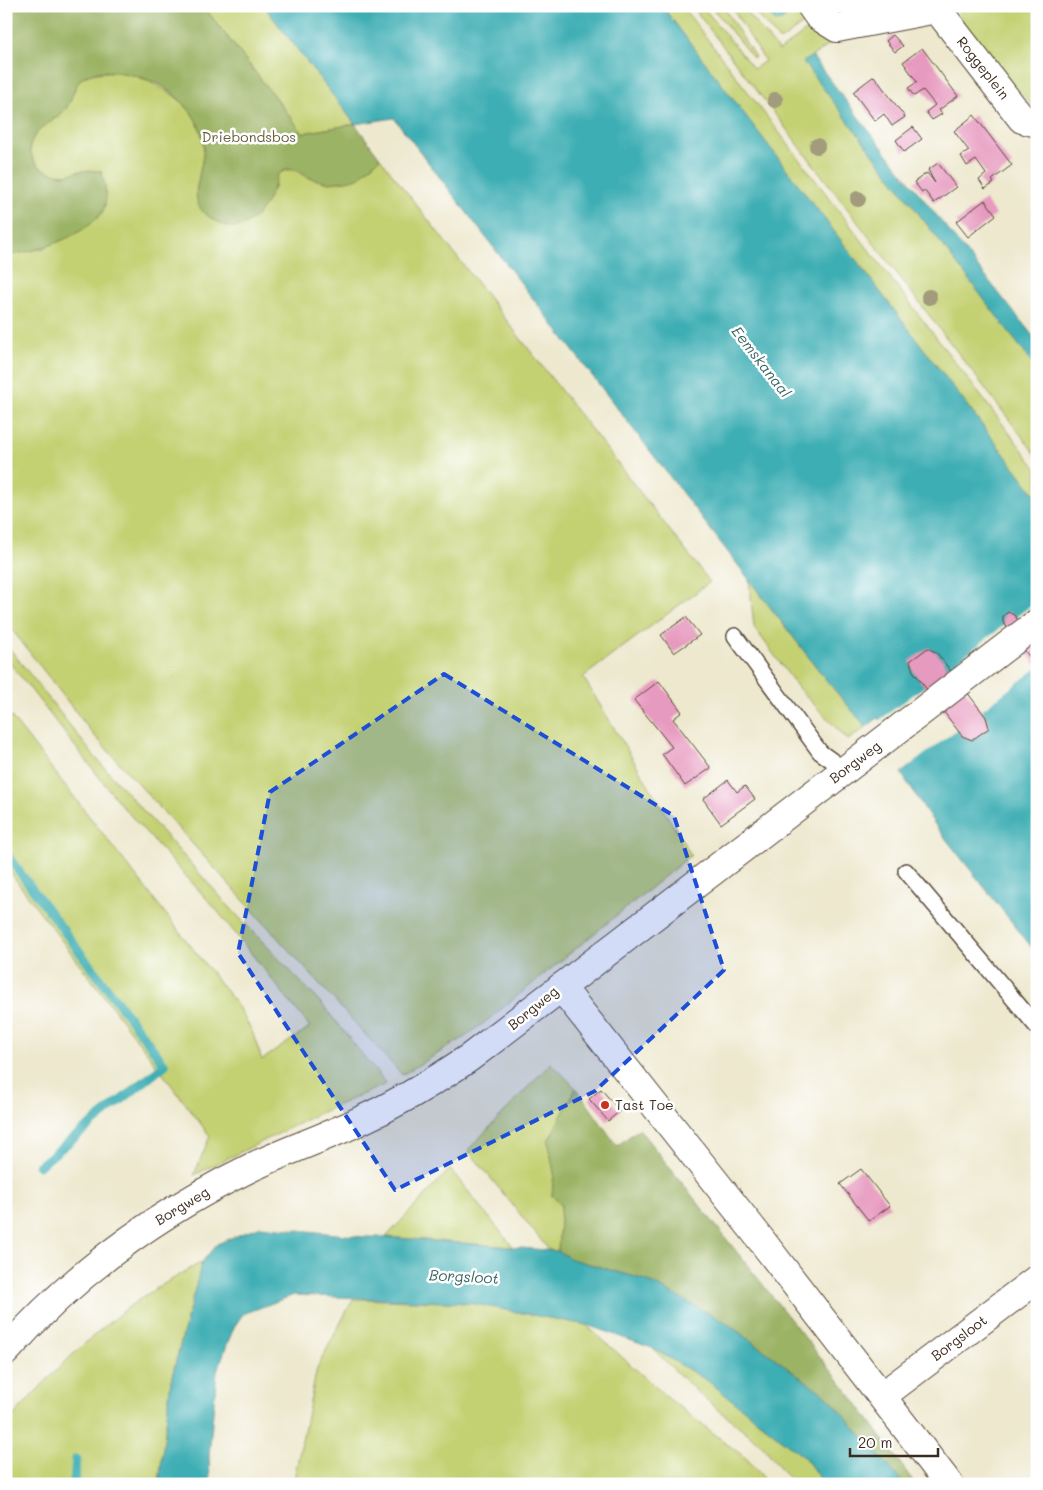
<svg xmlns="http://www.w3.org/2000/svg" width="1043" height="1490" viewBox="0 0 1043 1490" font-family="Mali,sans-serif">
<rect width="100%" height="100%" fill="#fff"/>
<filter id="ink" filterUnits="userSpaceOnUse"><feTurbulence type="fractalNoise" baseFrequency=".02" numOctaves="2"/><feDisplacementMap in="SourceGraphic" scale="10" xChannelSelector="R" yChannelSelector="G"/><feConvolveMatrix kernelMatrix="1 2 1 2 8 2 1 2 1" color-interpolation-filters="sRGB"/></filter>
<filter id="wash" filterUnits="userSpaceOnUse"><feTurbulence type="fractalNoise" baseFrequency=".0096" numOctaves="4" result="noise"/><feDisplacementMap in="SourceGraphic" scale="20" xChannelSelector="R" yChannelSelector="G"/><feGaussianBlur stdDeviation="1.12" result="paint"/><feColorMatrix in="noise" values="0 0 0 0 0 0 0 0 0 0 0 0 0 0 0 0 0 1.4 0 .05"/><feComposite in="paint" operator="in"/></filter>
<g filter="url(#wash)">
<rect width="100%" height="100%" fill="#ede8ce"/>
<g fill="#c4d173" stroke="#807e48">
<polygon points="203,6 264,6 355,124 303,133"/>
<polygon points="662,6 682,6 1037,469 1037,497"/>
<polygon points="692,6 702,6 754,69 765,61 731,6 741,6 779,51 814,25 835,36 834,41 804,62 1037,369 1037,456"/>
<polygon points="711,6 723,6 755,57 753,58"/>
<polygon points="749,6 763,6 774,20 784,10 781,6 801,6 810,19 780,41"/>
<polygon points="960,6 1037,6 1037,110 1011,84 958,16"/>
<path d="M125,72C157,84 198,101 203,141C205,156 199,176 196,191L273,190L278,174C297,164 295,174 310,178C324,182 344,178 358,178L380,158L710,582L583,677L691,855L489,1019L465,1037L402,1075L93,734L6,622V255L46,248L81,171C76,172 71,175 66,175C42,177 18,153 37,131C45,123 58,119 65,110C72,101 72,84 84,77C96,71 112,72 125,72Z"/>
<polygon points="749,580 827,681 866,727 848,740 799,689 754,627"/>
<polygon points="6,644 94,756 234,912 321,1003 386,1084 322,1112 194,1175 210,1136 6,867 6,710 237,1005 252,1031 262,1060 310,1027 215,908 121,805 6,658"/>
<polygon points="551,1063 576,1088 549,1141 554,1173 552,1195 561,1204 558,1251 549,1250 468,1150"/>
<polygon points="450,1169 513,1247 386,1237"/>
<path d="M202,1262L171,1380L159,1484H6V1424C44,1381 85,1340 130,1306C153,1289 178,1276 202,1262Z"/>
<polygon points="353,1299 469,1303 586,1325 669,1399 747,1459 769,1484 293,1484 317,1368"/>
<polygon points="652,1348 708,1381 805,1458 824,1484 793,1484 763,1446 697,1392"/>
</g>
<g fill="#9bb365" stroke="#6b6e42">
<path d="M6,6H203L303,133L355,124L380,158L358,178L346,181L329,183L310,178L299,171L287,169L278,174C271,198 252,239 221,224C214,220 205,215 200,208C193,197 198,183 200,171C202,162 205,149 203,141C200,118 180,96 160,85C142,76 98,63 81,79C72,89 72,104 63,112C48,125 20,137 34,161C40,170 53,174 64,175C70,175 76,171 82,171C88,170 95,171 101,171C105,183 110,204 100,215C82,237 34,253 6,255Z"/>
<polygon points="576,1088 617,1146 639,1129 860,1407 915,1484 904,1484 828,1397 725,1322 646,1280 571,1259 558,1251 561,1204 552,1196 554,1173 548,1141"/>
</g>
<g fill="#3caeb4" stroke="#3c6c69" fill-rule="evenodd">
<path d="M264,6H662L1037,497V645L1013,615L1008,612L1003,616V622L1037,667V954L938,829L901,773L912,764L878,718L866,727L827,681L394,118L355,124ZM928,648L937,653L986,717L988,729L972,740L962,736L913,671L911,662Z"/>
<polygon points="763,6 781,6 786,15 784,19 779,21 774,20"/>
<polygon points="812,56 866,127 1037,341 1037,369 803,62"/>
<polygon points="261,1226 364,1237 386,1237 558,1251 571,1259 646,1280 725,1322 828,1397 904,1484 824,1484 805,1458 708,1381 652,1348 587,1325 469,1303 294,1295 243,1314 234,1327 217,1371 209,1455 210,1484 159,1484 171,1380 202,1262 217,1244"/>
</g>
<g fill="#ede8ce">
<polygon points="1037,601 1037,647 1013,619"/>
<polygon points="1007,623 1037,663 1037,668 979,712 947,669"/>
<polygon points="926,685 959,728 899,774 909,764 877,722"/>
</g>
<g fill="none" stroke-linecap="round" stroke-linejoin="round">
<g stroke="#3caeb4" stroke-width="9">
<polyline points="6,854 165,1065 39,1166"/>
<polyline points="74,1484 76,1459"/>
</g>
</g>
<g id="blocks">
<g fill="#e79abf">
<polygon points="893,35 903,46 895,52 886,41"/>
<polygon points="922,48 958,96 939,110 942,114 932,120 926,112 935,105 923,90 914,96 908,88 917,82 903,62"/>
<polygon points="874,76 905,117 892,126 884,114 875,121 853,92"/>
<polygon points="974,115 1012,165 992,180 994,183 985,189 979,180 986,174 976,160 967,166 961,156 969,151 954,131"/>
<polygon points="913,127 922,139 904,152 896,140"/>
<polygon points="938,163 956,187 934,203 924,190 922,192 914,182 927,173 935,183 928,170"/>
<polygon points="985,200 996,215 968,237 956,222"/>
<polygon points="1037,211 1037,225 1036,225 1032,212"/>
<polygon points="1008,612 1014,615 1037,645 1037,667 1003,622 1003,616"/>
<polygon points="686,617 700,635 674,653 661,635"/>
<polygon points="928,648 937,653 986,717 989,728 972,740 962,736 913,671 910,661"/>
<polygon points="659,681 682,712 673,719 711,768 685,786 662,754 672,747 634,700"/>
<polygon points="728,780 737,792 745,786 755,799 721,824 703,799"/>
<polygon points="601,1089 620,1111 608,1121 589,1099"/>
<polygon points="861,1169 890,1206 869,1221 840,1184"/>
</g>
</g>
</g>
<g filter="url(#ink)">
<use href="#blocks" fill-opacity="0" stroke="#564638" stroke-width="1"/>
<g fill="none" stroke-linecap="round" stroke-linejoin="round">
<defs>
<g id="lane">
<polyline points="735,636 820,752 845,770"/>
<polyline points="906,871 1037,1027"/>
</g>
<g id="street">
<polyline points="811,6 818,16 837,28 937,9"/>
<polyline points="941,6 937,9 1022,119 1037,123"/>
<polyline points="882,1396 1037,1279"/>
</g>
<g id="secondary">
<polyline points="561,987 755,1232 949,1484"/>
<path d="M6,1351C74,1274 158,1213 250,1168C283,1152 318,1140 351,1125C393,1106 431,1084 469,1058L1037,623"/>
</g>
</defs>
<use href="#lane" stroke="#564638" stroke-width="18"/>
<use href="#street" stroke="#564638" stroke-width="30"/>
<use href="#secondary" stroke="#564638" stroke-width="30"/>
<use href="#lane" stroke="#fff" stroke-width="15"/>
<use href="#street" stroke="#fff" stroke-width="28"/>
<use href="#secondary" stroke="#fff" stroke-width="28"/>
</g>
<g fill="#a29b7c">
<circle cx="775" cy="100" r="8"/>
<circle cx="817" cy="146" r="8"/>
<circle cx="858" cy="199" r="8"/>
<circle cx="929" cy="297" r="8"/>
</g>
</g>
<path fill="#1d4ed8" fill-opacity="0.2" stroke="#1d4ed8" stroke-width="4" stroke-dasharray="10 6" stroke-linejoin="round" d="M444,674L674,816L724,970L595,1091L395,1190L238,953L270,792Z"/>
<circle fill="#c8321e" stroke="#fff" stroke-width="2" cx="605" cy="1105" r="5"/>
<g text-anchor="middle" stroke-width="5" stroke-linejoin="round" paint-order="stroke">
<g font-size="14" fill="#3b2a1e" stroke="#fff">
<text transform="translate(983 68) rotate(52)" y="5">Roggeplein</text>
<text transform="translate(855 762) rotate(-37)" y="5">Borgweg</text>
<text transform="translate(533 1008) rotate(-39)" y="5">Borgweg</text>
<text transform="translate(182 1206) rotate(-31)" y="5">Borgweg</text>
<text transform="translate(959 1338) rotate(-37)" y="5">Borgsloot</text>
</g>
<g font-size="14" fill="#645c38" stroke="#fff">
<text x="249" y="142">Driebondsbos</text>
</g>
<g font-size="14" fill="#3b2a1e" stroke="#fff" text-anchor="start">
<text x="615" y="1110">Tast Toe</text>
</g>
<g font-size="15" font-style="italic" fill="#3b6562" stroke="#fff">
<text transform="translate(761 362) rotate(52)" y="5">Eemskanaal</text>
<text transform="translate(464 1277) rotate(3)" y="5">Borgsloot</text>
</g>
</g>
<rect width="1043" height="1490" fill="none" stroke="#fff" stroke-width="25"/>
<path d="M850 1448v8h88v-8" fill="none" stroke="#3b2a1e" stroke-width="2.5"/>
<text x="858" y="1448" font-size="15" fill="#3b2a1e" stroke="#ffffff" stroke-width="4" paint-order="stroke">20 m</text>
</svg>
